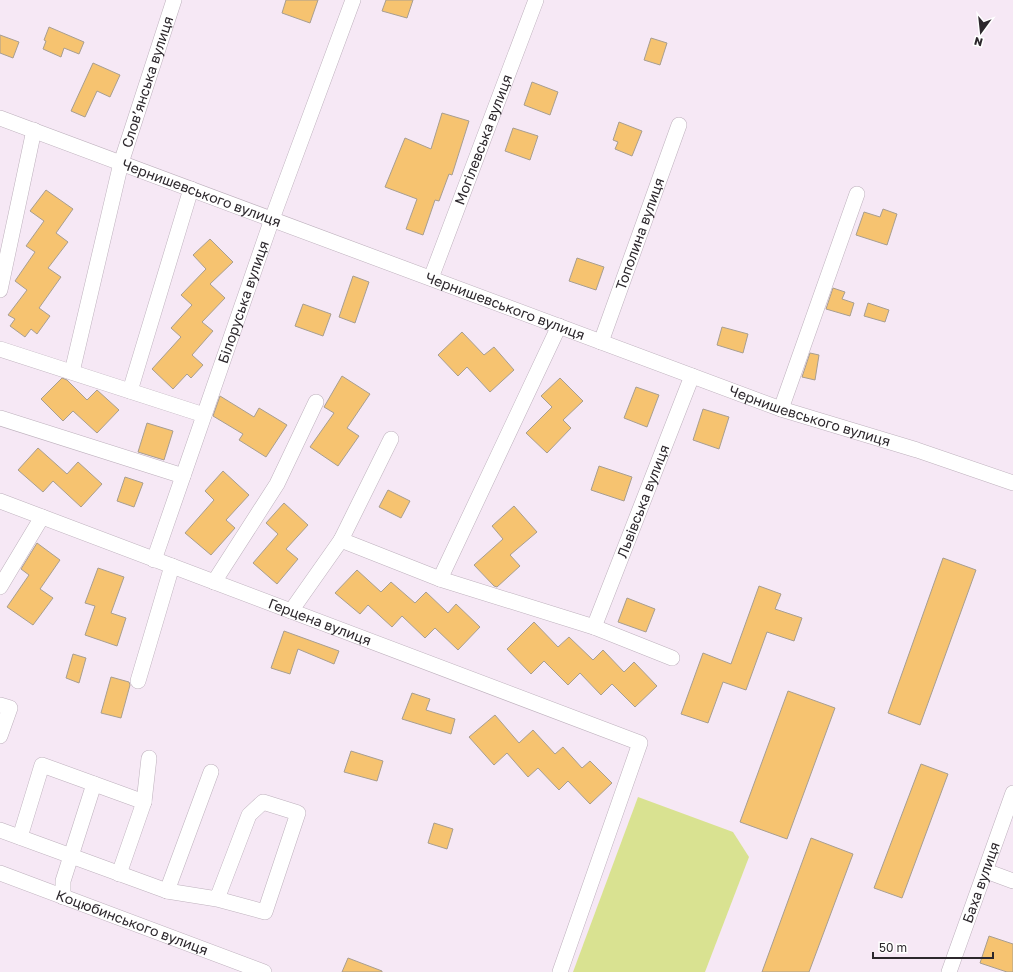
<svg xmlns="http://www.w3.org/2000/svg" width="1013" height="972" viewBox="0 0 1013 972" font-family="'Golos Text',sans-serif">
<rect width="100%" height="100%" fill="#f6e8f5"/>
<polygon fill="#d9e291" points="638,797 733,832 749,857 705,972 573,972"/>
<g fill="#f6c370" stroke="#a89e90">
<polygon points="286,0 318,0 310,23 282,13"/>
<polygon points="386,0 413,0 407,18 382,11"/>
<polygon points="49,27 84,42 79,54 64,48 61,57 43,49 46,41 44,40"/>
<polygon points="0,35 19,42 13,58 0,53"/>
<polygon points="651,38 667,43 660,65 644,60"/>
<polygon points="93,63 120,75 110,97 97,91 85,117 71,111"/>
<polygon points="532,82 558,92 550,115 524,105"/>
<polygon points="442,113 469,121 452,175 449,174 439,201 435,200 423,235 406,229 417,199 385,187 405,138 431,149"/>
<polygon points="619,122 642,131 632,156 615,149 618,142 613,140"/>
<polygon points="513,128 538,136 530,160 505,151"/>
<polygon points="46,190 73,209 56,233 68,242 48,268 61,277 39,308 50,316 37,334 31,329 25,337 10,326 15,319 8,315 27,290 15,281 35,252 26,246 44,221 30,211"/>
<polygon points="883,209 897,214 887,245 856,235 864,212 880,217"/>
<polygon points="210,239 233,262 210,284 225,298 202,322 213,331 192,355 203,365 191,378 187,374 173,389 152,369 181,337 171,328 192,305 181,295 206,269 193,255"/>
<polygon points="577,258 604,267 596,290 569,281"/>
<polygon points="353,276 369,282 355,323 339,317"/>
<polygon points="833,288 845,292 842,299 854,303 850,316 826,309"/>
<polygon points="868,303 889,310 885,322 864,316"/>
<polygon points="303,304 331,314 323,336 295,326"/>
<polygon points="722,327 748,334 743,353 717,345"/>
<polygon points="462,332 484,355 494,347 514,370 490,392 467,367 458,376 438,355"/>
<polygon points="810,353 819,355 815,380 802,377"/>
<polygon points="342,376 370,394 347,428 359,436 338,466 310,447 334,413 324,407"/>
<polygon points="62,378 67,380 87,400 97,390 119,410 97,433 73,411 63,421 41,399"/>
<polygon points="560,378 583,401 563,420 571,428 547,453 526,433 552,407 541,396"/>
<polygon points="636,387 659,395 647,427 624,418"/>
<polygon points="220,396 254,417 259,408 287,425 266,457 239,440 243,434 213,416"/>
<polygon points="703,409 729,417 719,449 693,440"/>
<polygon points="147,423 173,431 164,460 138,452"/>
<polygon points="38,448 67,474 78,462 102,484 81,507 53,481 43,492 18,470"/>
<polygon points="599,466 632,477 624,501 591,490"/>
<polygon points="223,471 249,495 226,520 235,528 211,555 185,533 214,500 205,491"/>
<polygon points="125,477 143,483 134,507 117,501"/>
<polygon points="388,490 410,501 401,518 379,507"/>
<polygon points="284,503 308,525 286,549 298,559 277,584 253,563 278,534 266,523"/>
<polygon points="514,506 537,532 510,555 520,566 497,587 494,586 474,565 503,539 492,526"/>
<polygon points="37,543 60,560 40,589 53,598 33,625 7,607 29,575 21,569"/>
<polygon points="943,558 976,570 920,725 888,713"/>
<polygon points="98,568 124,577 111,613 126,618 117,646 85,635 95,606 85,603"/>
<polygon points="357,570 381,592 391,582 415,603 426,592 448,613 456,604 480,627 458,650 435,628 425,638 402,616 392,627 368,605 360,614 335,593"/>
<polygon points="759,586 781,594 775,609 802,618 794,641 767,632 746,690 723,682 708,723 681,714 703,653 731,664"/>
<polygon points="627,598 655,609 646,632 618,622"/>
<polygon points="534,622 558,647 569,637 593,660 603,650 624,672 634,662 657,686 635,707 612,684 601,695 580,673 568,685 544,661 531,674 507,649"/>
<polygon points="284,631 339,651 334,664 298,649 290,674 271,668"/>
<polygon points="73,654 86,658 79,683 66,678"/>
<polygon points="111,677 129,682 130,685 121,718 101,713"/>
<polygon points="788,691 835,708 787,839 740,822"/>
<polygon points="412,693 430,699 426,710 455,719 451,734 402,719"/>
<polygon points="495,715 519,743 533,730 555,754 563,747 582,768 590,761 612,783 590,804 568,781 559,790 538,768 528,777 507,753 494,765 469,737"/>
<polygon points="351,751 383,761 377,781 344,772"/>
<polygon points="921,764 948,774 902,898 874,888"/>
<polygon points="434,823 453,829 447,849 428,843"/>
<polygon points="811,838 853,854 809,972 762,972"/>
<polygon points="989,936 1013,944 1013,972 1007,972 980,963"/>
<polygon points="348,958 382,971 382,972 342,972"/>
</g>
<g fill="none" stroke-linecap="round" stroke-linejoin="round">
<defs>
<g id="minor">
<path id="s1" d="M0,118L781,409L917,450L1013,483"/>
<path id="s2" d="M431,278L536,0"/>
<polyline points="0,290 34,130"/>
<path id="s3" d="M601,342L679,125"/>
<polyline points="0,349 204,415"/>
<path id="s4" d="M72,372L121,163L174,0"/>
<polyline points="130,391 191,189"/>
<polyline points="781,409 857,194"/>
<polyline points="0,418 183,476"/>
<path id="s5" d="M0,501L640,743L560,972"/>
<polyline points="341,540 391,439"/>
<path id="s6" d="M154,560L272,219L353,0"/>
<polyline points="440,579 594,627 672,658"/>
<polyline points="214,582 277,484 316,402"/>
<polyline points="0,587 42,517"/>
<polyline points="291,611 341,540 440,579 559,326"/>
<path id="s7" d="M594,627L692,376"/>
<polyline points="138,681 172,566"/>
<polyline points="0,705 10,708 0,736"/>
<polyline points="0,830 167,891 217,899 265,912 298,813 263,802 249,815 217,899"/>
<polyline points="20,837 42,765 144,802"/>
<polyline points="986,871 1013,881"/>
<path id="s8" d="M0,873L264,972"/>
<polyline points="119,874 144,802 149,758"/>
<polyline points="167,891 211,772"/>
<polyline points="63,897 63,881 94,784"/>
<path id="s9" d="M949,972L1013,793"/>
</g>
</defs>
<use href="#minor" stroke="#beb1bd" stroke-width="16"/>
<use href="#minor" stroke="#fff" stroke-width="15"/>
</g>
<g text-anchor="middle" stroke-width="3" stroke-linejoin="round" paint-order="stroke">
<g font-size="14" fill="#2c272c" stroke="#fff">
<text dy="5" stroke="none"><textPath href="#s4" startOffset="300">Слов’янська вулиця</textPath></text>
<text dy="5" stroke="none"><textPath href="#s2" startOffset="148">Могілевська вулиця</textPath></text>
<text dy="5" stroke="none"><textPath href="#s1" startOffset="215">Чернишевського вулиця</textPath></text>
<text dy="5" stroke="none"><textPath href="#s3" startOffset="115">Тополина вулиця</textPath></text>
<text dy="5" stroke="none"><textPath href="#s6" startOffset="273">Білоруська вулиця</textPath></text>
<text dy="5" stroke="none"><textPath href="#s1" startOffset="539">Чернишевського вулиця</textPath></text>
<text dy="5" stroke="none"><textPath href="#s1" startOffset="863">Чернишевського вулиця</textPath></text>
<text dy="5" stroke="none"><textPath href="#s7" startOffset="135">Львівська вулиця</textPath></text>
<text dy="5" stroke="none"><textPath href="#s5" startOffset="342">Герцена вулиця</textPath></text>
<text dy="5" stroke="none"><textPath href="#s9" startOffset="95">Баха вулиця</textPath></text>
<text dy="5" stroke="none"><textPath href="#s8" startOffset="141">Коцюбинського вулиця</textPath></text>
</g>
</g>
<g transform="translate(981 32) rotate(195)" stroke="#ffffff" stroke-width="3" paint-order="stroke">
<path d="M0-3L7 15L0 10L-7 15Z" fill="#2c272c"/>
<text y="-6" font-size="11" font-weight="bold" text-anchor="middle" fill="#2c272c">N</text>
</g>
<path d="M873 952v6h120v-6" fill="none" stroke="#2c272c" stroke-width="2"/>
<text x="879" y="952" font-size="12" fill="#2c272c" stroke="#ffffff" stroke-width="3" paint-order="stroke">50 m</text>
</svg>
